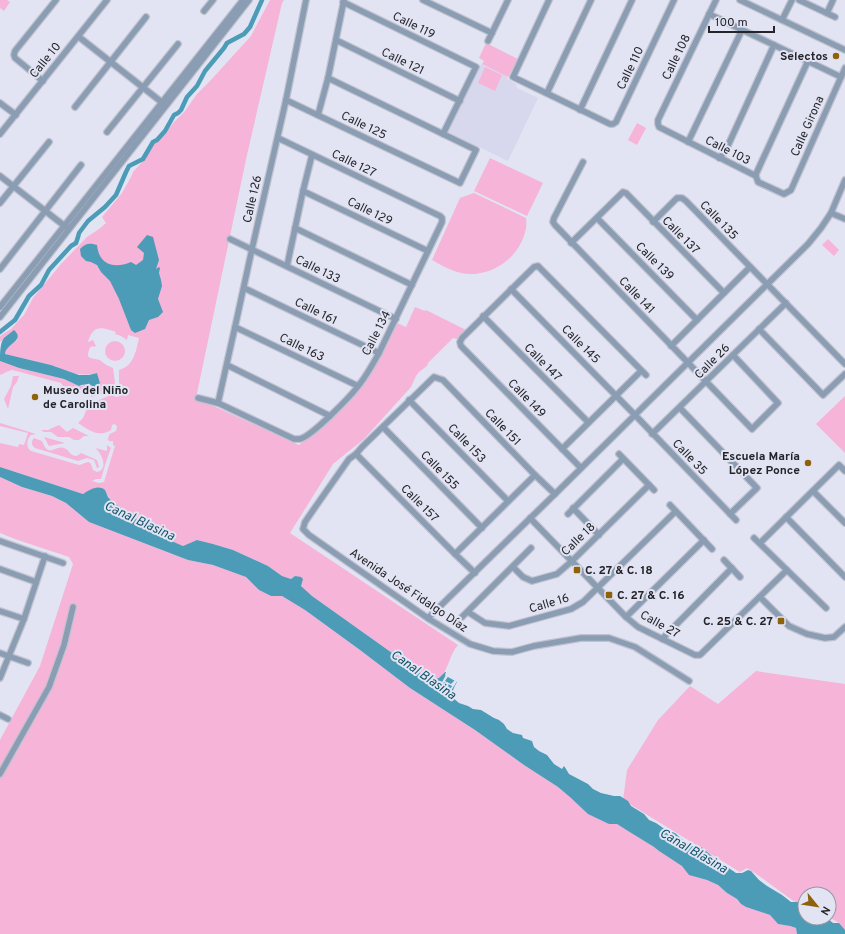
<svg xmlns="http://www.w3.org/2000/svg" width="845" height="934" viewBox="0 0 845 934" font-family="Overpass,sans-serif">
<rect width="100%" height="100%" fill="#e3e4f3"/>
<polygon fill="#d7d8ee" points="481,64 508,77 507,79 516,84 517,88 538,98 508,161 448,132"/>
<g fill="#f5b4d8">
<polygon points="0,0 7,0 10,2 4,11 0,8"/>
<path d="M270,0H284L282,3L247,155L196,398L299,445L331,420L360,388L370,375L378,362L397,323L406,327L415,307L425,311L426,310L466,330L457,339L453,338L428,363L427,366L419,372L416,376L411,387L364,439L333,464L290,533L458,645C449,655 448,671 440,678C439,679 435,680 433,680L423,675L312,596L301,586L295,576L291,579L282,576L268,566L233,550L213,544L197,540L183,546L160,536L113,502L108,496L104,490L91,489L83,494L0,467V443L18,447L19,444L24,445L28,433L0,426V423L36,434L31,435C26,440 26,447 31,451L79,465C82,465 85,462 89,462L91,464L93,470L97,472C109,470 102,453 95,448L107,451V445L111,448L106,462L101,479H96L92,481L99,483L104,482L115,446L113,445V441H111V442L108,440C109,433 110,434 116,431L117,427L115,424L112,425L111,430C98,438 89,430 78,423L83,418L89,404L111,395L116,397L121,396L124,391L123,386L119,383V370C134,366 136,351 139,338L128,335L127,340L121,336L115,334L116,332C102,327 93,324 88,342H89L90,341L93,340L96,346L94,347L92,346C89,348 88,352 88,356L90,358L100,360C104,364 108,366 113,368L115,383L110,391L91,397V394C82,389 73,387 63,386L61,383L20,372L12,370L6,372L1,375L0,374V361L19,368L64,379L79,386L89,384L92,386L100,383L97,373C78,378 68,370 51,365C37,361 22,358 8,355L5,354V352C7,349 7,348 9,346C15,341 21,341 16,332H12L0,342V336L11,329L20,319L24,315L33,298L61,264L87,237L99,229L106,223L102,217L122,193L131,177L133,172L145,159L154,144L163,136L174,122L185,111L197,94L210,81L251,36Z"/>
<polygon points="486,43 518,59 508,77 482,64 484,61 479,58"/>
<polygon points="485,67 502,75 495,91 478,83"/>
<polygon points="637,123 646,128 637,145 628,140"/>
<polygon points="490,158 543,183 527,216 474,191"/>
<path d="M474,193L526,218C527,225 526,229 524,236C516,259 493,275 469,274C455,273 444,267 432,260L460,198Z"/>
<polygon points="828,239 839,250 834,256 822,245"/>
<circle cx="115" cy="351" r="10"/>
<polygon points="13,376 19,376 17,382 13,387 8,409 4,399 11,386"/>
<polygon points="845,396 845,453 816,424"/>
<polygon points="59,425 67,432 73,428 89,436 84,436 79,440 74,440 69,437 58,437 51,432 44,432 41,430 48,430"/>
<polygon points="44,437 65,443 49,446"/>
<path d="M34,438L42,441C49,459 54,445 64,448C70,450 69,456 77,456L81,453L97,460L99,467L97,468L94,460L87,458L78,461L35,448C31,445 31,441 34,438Z"/>
<polygon points="0,477 22,487 52,496 66,503 89,522 188,560 213,565 246,577 259,590 271,596 282,596 305,610 360,650 410,688 475,730 524,765 558,787 571,798 609,824 617,824 628,831 654,847 659,851 683,866 690,875 707,880 718,885 727,893 737,899 741,904 746,907 770,915 778,924 790,926 796,928 797,934 0,934 0,740 40,666 73,564 69,557 15,539 0,533"/>
<polygon points="756,671 845,684 845,930 839,923 829,917 829,894 805,894 805,905 795,902 755,873 747,868 740,872 623,800 627,770 658,720 690,686 718,704"/>
</g>
<g fill="#4c9cb7">
<path d="M147,235L153,237L159,260L156,269L159,267L160,268L159,273L161,280L162,286L158,299L163,312L158,317L149,320L145,329L135,333L131,330L119,299L110,281L101,272L97,265L91,262L86,261L81,256L80,249C86,243 89,243 97,245C99,265 114,269 131,262L136,265L143,260L144,253L137,247Z"/>
<path d="M14,330C26,341 6,343 5,354L51,365L79,375H89L97,373L100,383L98,386L94,387L89,384C85,385 82,384 79,386L64,379L19,368L0,361C0,353 0,343 4,338C7,335 11,333 14,330Z"/>
<path d="M0,467L83,494C89,490 98,484 105,490C106,492 107,495 108,497C109,498 111,500 113,502L160,536L183,546L197,540L213,544L233,550L268,566L282,576L291,579L295,576L301,577L303,579L301,586L312,596L423,675L433,680L439,678L445,672H446L445,675L448,677L457,682C454,687 452,691 452,697L459,703L468,706L473,709L481,710L494,718L499,720L504,724L507,729L513,733L522,735L523,738L532,741L534,747L539,751L547,755L554,764L562,769L564,766L566,769L569,774L588,784L593,789L601,793L614,796H620L628,801L631,806L644,814L649,820L656,823L666,830L675,833L685,842L696,848L701,847L717,860L736,873H742L748,870L751,871L759,880L767,886L782,895L791,902H800L805,904V918H827L833,923H839L845,930V934H797L796,928L790,926L778,924L770,915L746,907L741,904L737,899L727,893L718,885L707,880L689,875L682,866L659,851L654,847L628,831L617,824H609L588,814L571,798L558,787L524,765L475,730L410,688L360,650L305,610L282,596H271L259,590L246,577L213,565L188,560L89,522L66,503L52,496L22,487L0,477Z"/>
</g>
<polygon fill="#e3e4f3" points="447,673 449,675 445,681 451,684 455,680 457,681 451,691 450,690 452,686 448,684 446,688 444,687 447,683 444,682 442,685 441,684"/>
<g fill="none" stroke-linecap="round" stroke-linejoin="round">
<polyline stroke="#4c9cb7" stroke-width="4.5" points="0,332 15,320 29,296 41,285 49,270 71,246 76,243 78,237 79,233 88,221 105,207 116,195 126,172 129,166 143,159 153,142 157,140 165,131 174,115 178,113 181,110 187,97 197,86 205,71 224,48 227,43 244,34 250,27 262,0"/>
<defs>
<g id="minor">
<polyline points="423,0 492,33"/>
<polyline points="549,0 513,77 610,124 613,124 616,122 674,0"/>
<polyline points="716,0 658,120 658,124 659,127 756,176 758,182 784,194 791,190 845,68"/>
<polyline points="740,0 845,50"/>
<polyline points="799,0 835,17"/>
<polyline points="343,2 476,67 443,134"/>
<polyline points="204,11 213,0"/>
<polyline points="827,13 833,0"/>
<polyline points="709,14 841,77"/>
<polyline points="782,20 792,0"/>
<polyline points="79,37 164,104"/>
<polyline points="336,40 460,101"/>
<polyline points="488,41 508,0"/>
<polyline points="43,81 15,58 14,55 15,51 56,0"/>
<polyline points="547,93 591,0"/>
<polyline points="286,100 460,183 476,150 328,78"/>
<polyline points="0,103 16,115"/>
<polyline points="75,107 146,17"/>
<polyline points="580,110 632,0"/>
<polyline points="318,115 328,78 344,0"/>
<polyline points="107,132 178,44"/>
<polyline points="0,134 107,0"/>
<polyline points="688,142 742,30"/>
<polyline points="719,158 725,152 774,45"/>
<polyline points="583,162 554,218 553,222 555,225 752,429 778,403 733,355"/>
<polyline points="0,176 66,227"/>
<polyline points="756,176 756,174 808,61"/>
<polyline points="303,191 428,251"/>
<polyline points="0,203 49,142"/>
<polyline points="831,213 845,219"/>
<polyline points="597,218 697,320"/>
<polyline points="653,222 677,198 682,198 686,201 845,364"/>
<polyline points="295,228 412,285"/>
<polyline points="230,239 396,319"/>
<polyline points="571,243 623,192 626,193 724,293"/>
<polyline points="287,266 303,191 312,155"/>
<polyline points="0,269 81,165"/>
<polyline points="244,288 379,353"/>
<polyline points="511,289 635,415 736,520"/>
<polyline points="0,307 243,0"/>
<polyline points="483,316 588,422"/>
<polyline points="0,317 249,0"/>
<polyline points="235,327 358,386"/>
<polyline points="759,329 823,395 845,374"/>
<polyline points="671,346 750,267"/>
<polyline points="227,365 330,416"/>
<path d="M198,398L218,403L294,439C296,439 298,439 300,439C312,436 351,396 359,385C367,375 373,364 379,353L442,222V218L440,216L278,138"/>
<polyline points="409,400 508,501"/>
<polyline points="218,403 235,327 252,249 286,100 306,0"/>
<polyline points="680,408 757,488 730,514"/>
<polyline points="383,427 482,528"/>
<polyline points="652,434 786,303"/>
<polyline points="562,449 641,371"/>
<polyline points="356,454 455,554 475,573"/>
<polyline points="619,454 654,490"/>
<polyline points="581,468 461,346 460,342 462,338 534,267 538,266 646,375"/>
<polyline points="813,491 845,523"/>
<polyline points="555,494 535,475 443,380 434,377 362,447 356,454 349,459 316,506 305,522 303,529 309,535 429,619 470,644 493,651 512,652 534,646 581,638 609,638 635,647 689,681"/>
<polyline points="670,505 712,549"/>
<polyline points="573,508 599,535"/>
<polyline points="568,514 623,459"/>
<polyline points="786,517 845,577"/>
<polyline points="530,518 626,617 638,627 695,655 700,655 787,570"/>
<polyline points="754,538 826,608"/>
<polyline points="0,541 63,563"/>
<polyline points="760,543 839,465 845,471"/>
<polyline points="455,554 535,475"/>
<polyline points="724,560 740,577"/>
<polyline points="513,567 523,577 532,581 557,574 572,561 649,485"/>
<polyline points="0,569 36,582"/>
<polyline points="760,597 789,626 807,634 825,638 834,637 845,627"/>
<polyline points="0,611 24,619"/>
<polyline points="468,612 485,623 509,626 571,609 583,602 675,512"/>
<polyline points="462,617 531,548"/>
<polyline points="626,617 704,540"/>
<polyline points="428,618 555,494 808,244 821,228 831,213 845,180"/>
<polyline points="662,639 732,568"/>
<polyline points="0,653 28,663"/>
<polyline points="0,678 24,619 45,556"/>
<polyline points="0,715 8,719"/>
<polyline points="0,774 49,687 64,645 73,607"/>
</g>
</defs>
<use href="#minor" stroke="#c1c2cf" stroke-width="8"/>
<use href="#minor" stroke="#8a9db3" stroke-width="5.5"/>
</g>
<g fill="#8f610a" stroke="#e3e4f3" stroke-width="1.5">
<circle cx="836" cy="56" r="4"/>
<circle cx="35" cy="397" r="4"/>
<circle cx="808" cy="463" r="4"/>
<rect x="573" y="566" width="8" height="8" rx="2"/>
<rect x="605" y="591" width="8" height="8" rx="2"/>
<rect x="777" y="617" width="8" height="8" rx="2"/>
</g>
<g text-anchor="middle" stroke-width="4" stroke-linejoin="round" paint-order="stroke">
<g font-size="12" fill="#24252a" stroke="#e3e4f3">
<text transform="translate(414 25) rotate(26)" y="4">Calle 119</text>
<text transform="translate(676 57) rotate(-64)" y="4">Calle 108</text>
<text transform="translate(45 60) rotate(-51)" y="4">Calle 10</text>
<text transform="translate(403 61) rotate(26)" y="4">Calle 121</text>
<text transform="translate(630 68) rotate(-64)" y="4">Calle 110</text>
<text transform="translate(364 125) rotate(26)" y="4">Calle 125</text>
<text transform="translate(807 126) rotate(-66)" y="4">Calle Girona</text>
<text transform="translate(728 150) rotate(27)" y="4">Calle 103</text>
<text transform="translate(354 163) rotate(26)" y="4">Calle 127</text>
<text transform="translate(252 199) rotate(-77)" y="4">Calle 126</text>
<text transform="translate(370 211) rotate(26)" y="4">Calle 129</text>
<text transform="translate(719 220) rotate(46)" y="4">Calle 135</text>
<text transform="translate(681 235) rotate(45)" y="4">Calle 137</text>
<text transform="translate(655 261) rotate(45)" y="4">Calle 139</text>
<text transform="translate(318 269) rotate(26)" y="4">Calle 133</text>
<text transform="translate(637 295) rotate(46)" y="4">Calle 141</text>
<text transform="translate(316 311) rotate(26)" y="4">Calle 161</text>
<text transform="translate(376 333) rotate(-63)" y="4">Calle 134</text>
<text transform="translate(581 344) rotate(45)" y="4">Calle 145</text>
<text transform="translate(302 347) rotate(26)" y="4">Calle 163</text>
<text transform="translate(712 361) rotate(-45)" y="4">Calle 26</text>
<text transform="translate(543 362) rotate(45)" y="4">Calle 147</text>
<text transform="translate(527 398) rotate(46)" y="4">Calle 149</text>
<text transform="translate(503 427) rotate(46)" y="4">Calle 151</text>
<text transform="translate(467 443) rotate(46)" y="4">Calle 153</text>
<text transform="translate(690 457) rotate(46)" y="4">Calle 35</text>
<text transform="translate(440 470) rotate(46)" y="4">Calle 155</text>
<text transform="translate(420 503) rotate(45)" y="4">Calle 157</text>
<text transform="translate(578 539) rotate(-44)" y="4">Calle 18</text>
<text transform="translate(409 590) rotate(34)" y="4">Avenida José Fidalgo Díaz</text>
<text transform="translate(549 603) rotate(-17)" y="4">Calle 16</text>
<text transform="translate(660 624) rotate(29)" y="4">Calle 27</text>
</g>
<g font-size="12" font-weight="bold" fill="#24252a" stroke="#e3e4f3" text-anchor="end">
<text x="828" y="60">Selectos</text>
<text x="43" y="394" text-anchor="start">Museo del Niño<tspan x="43" dy="14">de Carolina</tspan></text>
<text x="800" y="460">Escuela María<tspan x="800" dy="14">López Ponce</tspan></text>
<text x="585" y="574" text-anchor="start">C. 27 &amp; C. 18</text>
<text x="617" y="599" text-anchor="start">C. 27 &amp; C. 16</text>
<text x="773" y="625">C. 25 &amp; C. 27</text>
</g>
<g font-size="13" font-style="italic" fill="#105367" stroke="#e3e4f3">
<text transform="translate(140 520) rotate(25)" y="5">Canal Blasina</text>
<text transform="translate(424 674) rotate(35)" y="5">Canal Blasina</text>
<text transform="translate(694 850) rotate(30)" y="5">Canal Blasina</text>
</g>
</g>
<g transform="translate(817 906) rotate(120)"><circle r="19" fill="#e3e4f3" stroke="#9798a3"/>
<path d="M0-3L7 15L0 10L-7 15Z" fill="#8f610a"/>
<text y="-6" font-size="11" font-weight="bold" text-anchor="middle" fill="#24252a">N</text>
</g>
<path d="M709 26v6h65v-6" fill="none" stroke="#24252a" stroke-width="2"/>
<text x="715" y="26" font-size="12" fill="#24252a" stroke="#e3e4f3" stroke-width="3" paint-order="stroke">100 m</text>
</svg>
